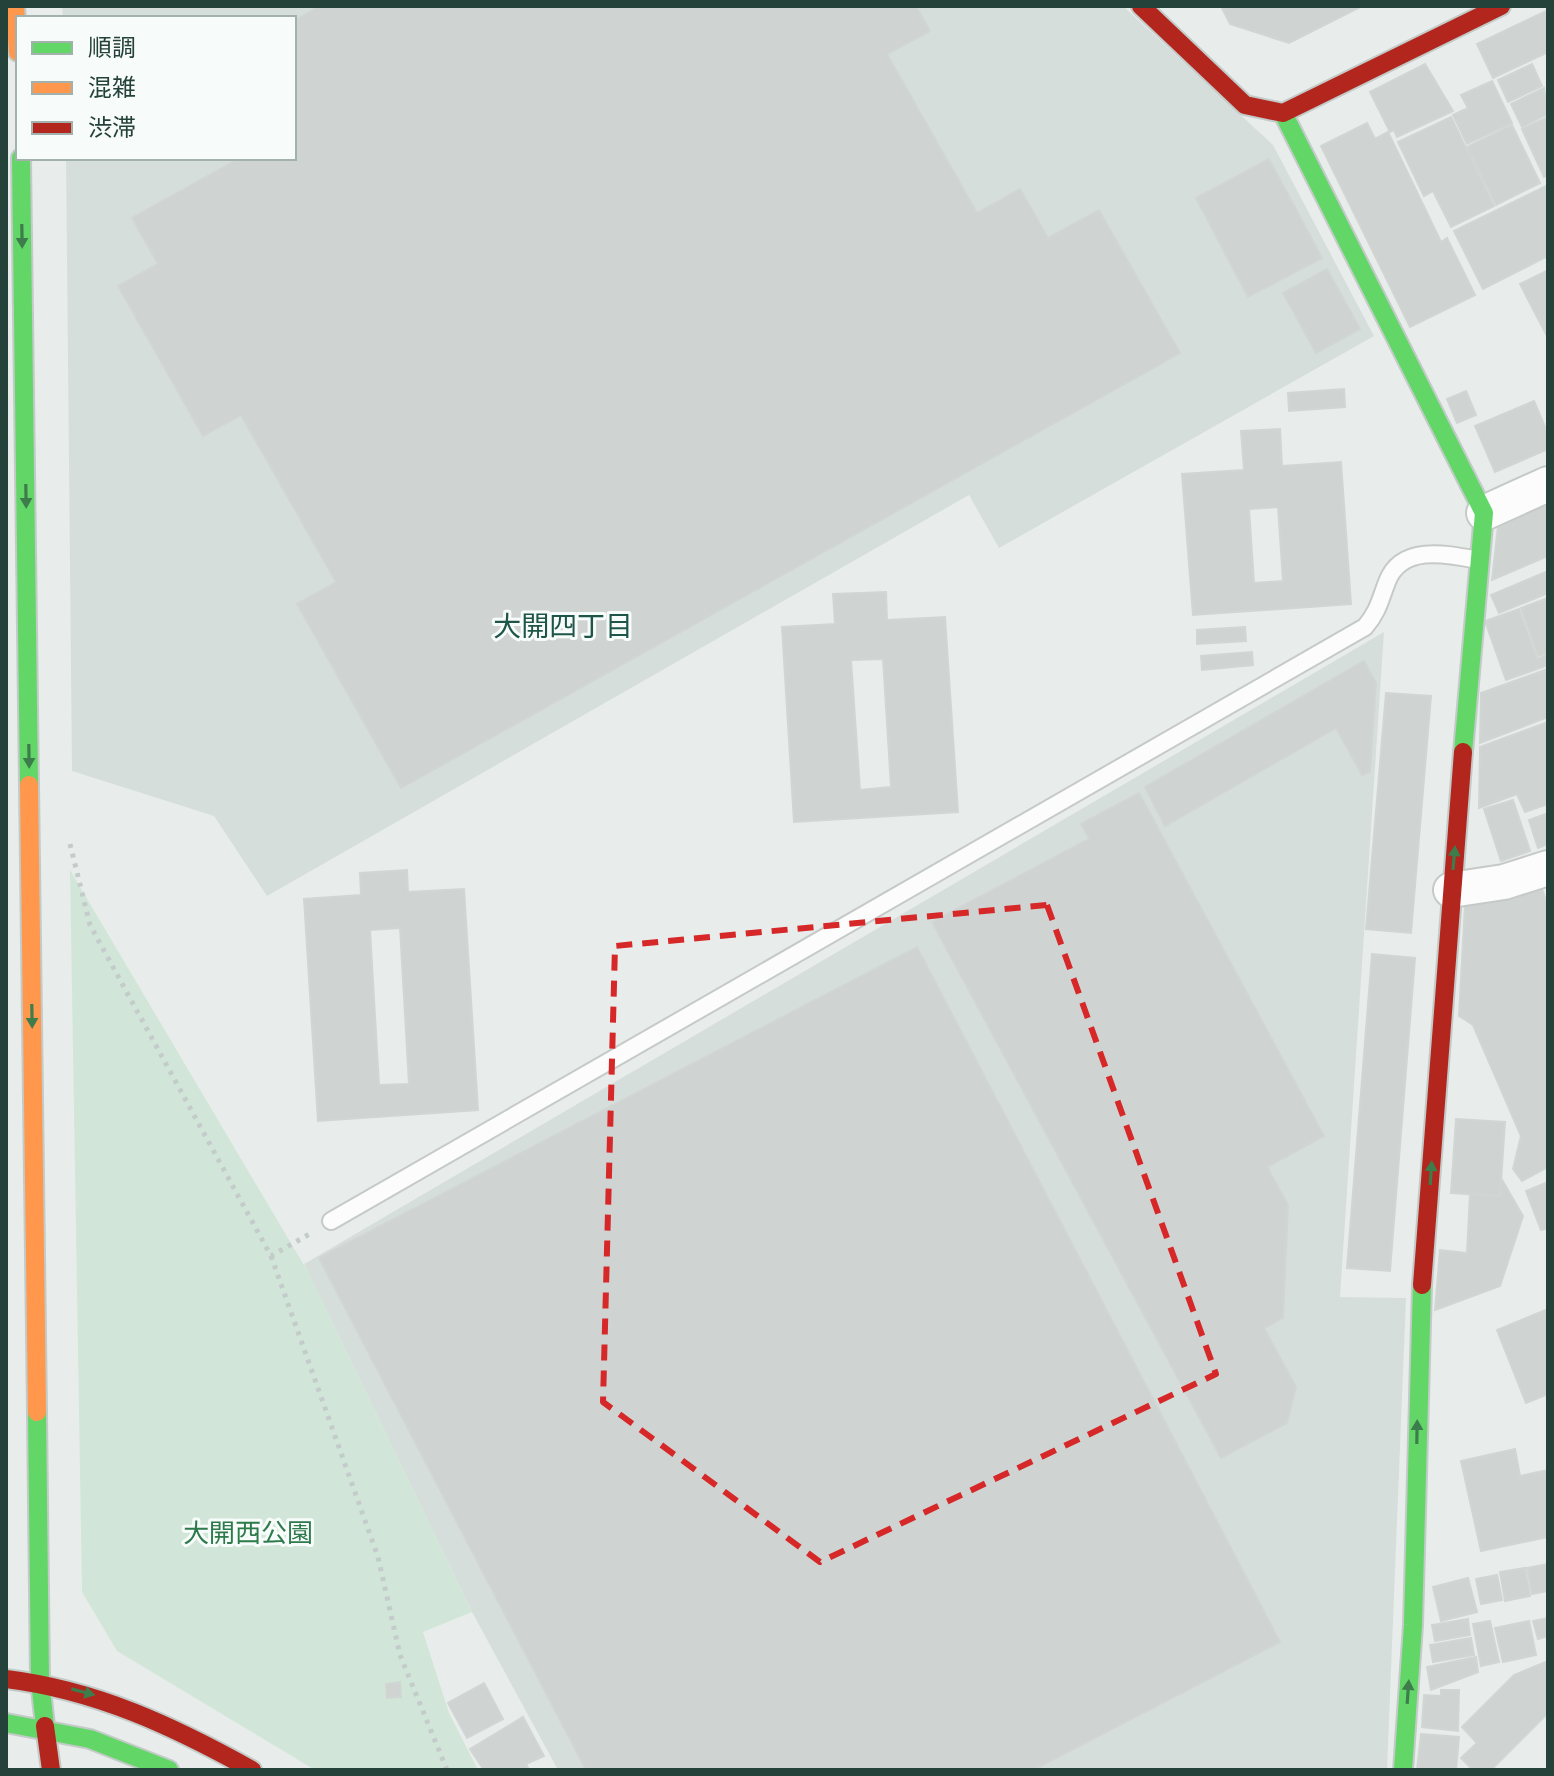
<svg xmlns="http://www.w3.org/2000/svg" width="1554" height="1776" viewBox="0 0 1554 1776" font-family="Raleway,'Noto Sans JP',sans-serif">
<rect width="100%" height="100%" fill="#e8edeb"/>
<g fill="#d6dedb">
<polygon points="62,6 1123,6 1273,145 1374,336 999,548 969,495 267,896 214,816 72,771 66,158 294,158 294,18 63,18"/>
<polygon points="1384,632 1340,1297 1406,1298 1387,1770 558,1770 472,1612 304,1264"/>
</g>
<polygon fill="#d1e6d8" points="70,870 308,1272 472,1612 423,1632 449,1713 478,1770 315,1770 117,1651 82,1592"/>
<g fill="#cfd4d2" stroke="#d1d6d4" stroke-width="2" fill-rule="evenodd">
<polygon points="320,6 916,6 930,31 887,54 977,213 1020,189 1048,238 1099,210 1180,353 401,788 297,604 336,582 241,415 203,436 118,286 158,264 132,218 240,158 294,158 294,21"/>
<polygon points="1221,6 1362,6 1289,43 1230,24"/>
<polygon points="1548,10 1548,52 1493,78 1477,44"/>
<polygon points="1425,64 1453,111 1397,137 1394,130 1390,132 1370,92"/>
<polygon points="1532,64 1542,86 1508,102 1498,80"/>
<polygon points="1492,81 1512,123 1467,144 1453,115 1468,108 1461,95"/>
<polygon points="1544,88 1548,114 1522,127 1511,104"/>
<polygon points="1451,117 1494,206 1451,227 1433,191 1424,196 1398,142"/>
<polygon points="1548,117 1548,175 1544,177 1522,129"/>
<polygon points="1367,123 1375,139 1388,132 1441,242 1447,238 1475,295 1410,327 1321,146"/>
<polygon points="1512,125 1540,183 1496,205 1467,147"/>
<polygon points="1269,159 1322,258 1248,297 1196,198"/>
<polygon points="1548,185 1548,256 1483,289 1454,231"/>
<polygon points="1327,269 1360,329 1316,353 1283,293"/>
<polygon points="1548,270 1548,338 1520,284"/>
<polygon points="1344,389 1345,407 1289,411 1288,393"/>
<polygon points="1466,391 1476,415 1457,423 1447,399"/>
<polygon points="1534,401 1548,434 1548,449 1495,472 1475,426"/>
<path d="M1280,429L1282,466L1341,462L1351,604L1193,615L1182,474L1244,470L1241,431ZM1278,507L1283,581L1254,583L1249,509Z"/>
<polygon points="1548,504 1548,556 1492,580 1498,526"/>
<polygon points="1548,571 1548,593 1499,613 1491,595"/>
<path d="M886,592L887,620L945,617L958,812L794,822L782,627L835,624L833,594ZM883,659L891,787L860,790L851,660Z"/>
<polygon points="1548,598 1548,653 1538,656 1521,608"/>
<polygon points="1519,609 1537,659 1548,655 1548,665 1506,680 1485,621"/>
<polygon points="1245,627 1246,641 1197,644 1197,630"/>
<polygon points="1252,652 1253,665 1202,670 1201,656"/>
<polygon points="1364,661 1376,683 1370,772 1362,775 1336,728 1165,826 1145,787"/>
<polygon points="1548,669 1548,717 1480,743 1481,693"/>
<polygon points="1386,693 1431,696 1411,933 1366,929"/>
<polygon points="1548,722 1548,804 1525,812 1517,794 1479,808 1480,747"/>
<polygon points="1139,793 1324,1136 1267,1167 1288,1205 1283,1318 1264,1328 1296,1387 1287,1423 1221,1458 932,922 1089,839 1081,824"/>
<polygon points="1513,800 1530,851 1501,861 1484,809"/>
<polygon points="1548,813 1548,844 1538,848 1529,820"/>
<path d="M407,870L408,892L464,889L478,1110L318,1121L304,899L361,895L360,873ZM400,928L409,1084L379,1085L370,930Z"/>
<polygon points="1541,886 1548,907 1548,1167 1522,1181 1513,1169 1521,1136 1473,1025 1459,1016 1465,905"/>
<polygon points="917,947 1280,1642 1033,1770 586,1770 319,1258"/>
<polygon points="1372,954 1415,958 1390,1271 1347,1268"/>
<polygon points="1456,1119 1505,1122 1500,1196 1451,1193"/>
<polygon points="1501,1178 1523,1216 1500,1286 1435,1310 1440,1250 1467,1253 1470,1194 1500,1196"/>
<polygon points="1548,1182 1548,1228 1541,1230 1526,1191"/>
<polygon points="1548,1309 1548,1394 1526,1403 1497,1330"/>
<polygon points="1515,1449 1520,1476 1548,1470 1548,1537 1481,1551 1461,1461"/>
<polygon points="1548,1564 1548,1591 1532,1594 1527,1568"/>
<polygon points="1525,1568 1530,1596 1505,1601 1500,1572"/>
<polygon points="1497,1575 1502,1600 1481,1604 1476,1579"/>
<polygon points="1468,1578 1477,1612 1441,1621 1433,1587"/>
<polygon points="1548,1618 1548,1636 1538,1639 1533,1621"/>
<polygon points="1468,1619 1470,1635 1435,1641 1432,1625"/>
<polygon points="1490,1621 1499,1662 1481,1666 1473,1624"/>
<polygon points="1529,1621 1536,1655 1503,1662 1495,1628"/>
<polygon points="1471,1638 1474,1655 1433,1662 1430,1645"/>
<polygon points="1476,1657 1478,1672 1431,1690 1427,1667"/>
<polygon points="1548,1661 1548,1713 1491,1770 1473,1770 1461,1758 1477,1743 1462,1727 1514,1675"/>
<polygon points="400,1682 401,1697 387,1698 386,1684"/>
<polygon points="484,1683 503,1719 467,1738 448,1703"/>
<polygon points="1441,1690 1459,1690 1458,1731 1422,1727 1424,1695 1441,1696"/>
<polygon points="523,1717 544,1756 526,1764 529,1770 484,1770 470,1749"/>
<polygon points="1421,1734 1459,1737 1456,1770 1417,1770"/>
</g>
<g fill="none" stroke-linecap="round" stroke-linejoin="round">
<defs>
<path id="lane" d="M331,1221L1365,627C1378,612 1380,600 1387,582C1401,544 1447,554 1478,560"/>
<g id="street">
<polyline points="1484,513 1548,484"/>
<polyline points="1451,890 1504,882 1548,868"/>
</g>
<g id="fast">
<polyline points="1283,113 1484,513 1463,752"/>
<polyline points="21,158 29,785"/>
<polyline points="37,1412 40,1681 45,1726"/>
<polyline points="6,1723 90,1739 169,1770"/>
<polyline points="1403,1770 1413,1625 1422,1285"/>
</g>
<g id="slow">
<polyline points="15,6 18,52"/>
<polyline points="29,785 37,1412"/>
</g>
<g id="jam">
<polyline points="1141,6 1245,105 1283,113 1501,6"/>
<polyline points="1422,1285 1463,752"/>
<path d="M6,1679C96,1690 173,1726 252,1770"/>
<polyline points="45,1726 51,1770"/>
</g>
</defs>
<use href="#lane" stroke="#c5cac8" stroke-width="20"/>
<use href="#street" stroke="#c5cac8" stroke-width="38"/>
<use href="#fast" stroke="#c3cbc8" stroke-width="22"/>
<use href="#slow" stroke="#c3cbc8" stroke-width="22"/>
<use href="#jam" stroke="#c3cbc8" stroke-width="22"/>
<g stroke="#c3ccca" stroke-width="5" stroke-dasharray="4 6" stroke-linecap="butt">
<polyline points="70,844 90,925 271,1256 313,1232"/>
<polyline points="271,1256 378,1557 400,1655 447,1770"/>
</g>
<use href="#lane" stroke="#fcfcfc" stroke-width="16"/>
<use href="#street" stroke="#fcfcfc" stroke-width="34"/>
<use href="#fast" stroke="#63d668" stroke-width="18"/>
<use href="#slow" stroke="#ff974d" stroke-width="18"/>
<use href="#jam" stroke="#b3261e" stroke-width="18"/>
</g>
<defs><path id="oneway-solid" d="M-6-.8H1V-3.2L6.5 0L1 3.2V.8H-6Z" transform="scale(2)"/></defs>
<g fill="#3d7d4c">
<use href="#oneway-solid" transform="translate(22 236) rotate(89)"/>
<use href="#oneway-solid" transform="translate(26 496) rotate(89)"/>
<use href="#oneway-solid" transform="translate(29 756) rotate(89)"/>
<use href="#oneway-solid" transform="translate(1454 858) rotate(-85)"/>
<use href="#oneway-solid" transform="translate(32 1016) rotate(89)"/>
<use href="#oneway-solid" transform="translate(1431 1173) rotate(-86)"/>
<use href="#oneway-solid" transform="translate(1417 1432) rotate(-89)"/>
<use href="#oneway-solid" transform="translate(83 1692) rotate(15)"/>
<use href="#oneway-solid" transform="translate(1408 1692) rotate(-86)"/>
</g>
<path fill="none" stroke="#d62828" stroke-width="6" stroke-dasharray="16 10" stroke-linejoin="round" d="M1047,905L1216,1374L820,1562L603,1402L615,946Z"/>
<g text-anchor="middle" stroke-width="6" stroke-linejoin="round" paint-order="stroke">
<g font-size="26" fill="#2d7a4b" stroke="#f7fbf9">
<text x="248" y="1542">大開西公園</text>
</g>
<g font-size="28" fill="#1f5548" stroke="#f7fbf9">
<text x="563" y="636">大開四丁目</text>
</g>
</g>
<rect width="1554" height="1776" fill="none" stroke="#24423a" stroke-width="16"/>
<rect x="16" y="16" width="280" height="144" fill="#f7fbf9" stroke="#a3b1ad" stroke-width="2"/>
<rect x="32" y="42" width="40" height="12" fill="#63d668" stroke="#a3b1ad" stroke-width="2"/>
<text x="88" y="56" font-size="24" fill="#24423a">順調</text>
<rect x="32" y="82" width="40" height="12" fill="#ff974d" stroke="#a3b1ad" stroke-width="2"/>
<text x="88" y="96" font-size="24" fill="#24423a">混雑</text>
<rect x="32" y="122" width="40" height="12" fill="#b3261e" stroke="#a3b1ad" stroke-width="2"/>
<text x="88" y="136" font-size="24" fill="#24423a">渋滞</text>
</svg>
